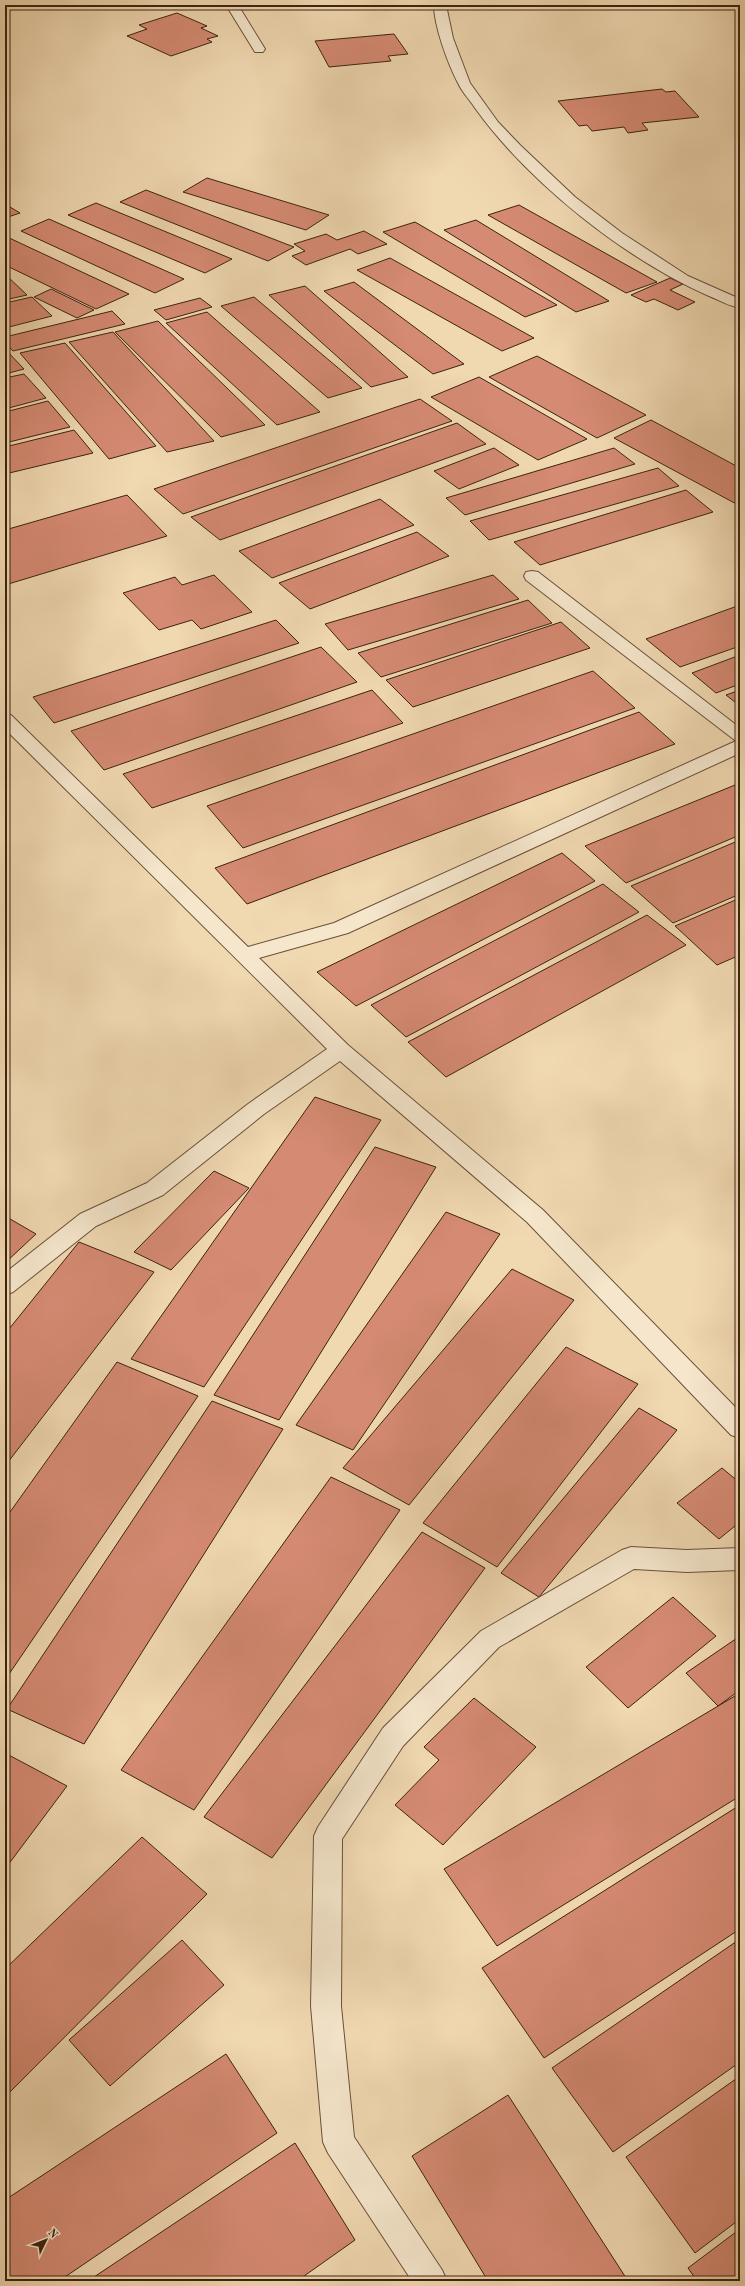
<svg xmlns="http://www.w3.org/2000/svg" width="745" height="2286" viewBox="0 0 745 2286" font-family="'Old Standard TT',serif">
<rect width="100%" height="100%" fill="#f0d8b1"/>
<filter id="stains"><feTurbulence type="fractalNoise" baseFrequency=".005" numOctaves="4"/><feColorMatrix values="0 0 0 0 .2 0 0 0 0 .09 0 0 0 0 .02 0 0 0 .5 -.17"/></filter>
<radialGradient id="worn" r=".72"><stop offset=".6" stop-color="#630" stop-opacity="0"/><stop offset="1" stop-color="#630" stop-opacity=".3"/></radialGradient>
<g fill="#d58a73" stroke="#3c2311">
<polygon points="177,13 207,26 201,28 218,36 207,39 212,42 171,56 127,36 147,29 139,25"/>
<polygon points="394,34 408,54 388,56 391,61 329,67 315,41"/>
<polygon points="662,89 666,92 675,91 699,117 642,123 648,130 628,133 624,127 592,131 587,125 579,126 558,101"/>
<polygon points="207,178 329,215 306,230 183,192"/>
<polygon points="146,190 294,247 268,261 120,202"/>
<polygon points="96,203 232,259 205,273 68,215"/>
<polygon points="5,204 20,213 5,218"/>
<polygon points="519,205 657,282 626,293 488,215"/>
<polygon points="49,219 184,279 155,293 21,231"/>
<polygon points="476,220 609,301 576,312 444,230"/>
<polygon points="415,222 557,305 525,317 383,232"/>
<polygon points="364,231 387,244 358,254 350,249 306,265 292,256 305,251 294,244 326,234 337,240"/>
<polygon points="5,236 129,294 96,309 5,265"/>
<polygon points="390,258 534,338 502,351 357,270"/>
<polygon points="5,276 7,276 27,295 5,300"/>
<polygon points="670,278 683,284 670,290 695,302 678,310 654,299 646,302 631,295"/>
<polygon points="354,282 464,364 433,374 324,291"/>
<polygon points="305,286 408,377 371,387 269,295"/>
<polygon points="51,289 94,310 77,318 34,297"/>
<polygon points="32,297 52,316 5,328 5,303"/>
<polygon points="254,297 362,388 328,398 221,306"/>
<polygon points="200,298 212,307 166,320 154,310"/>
<polygon points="112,311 125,324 13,351 5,343 5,337"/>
<polygon points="207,312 320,412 277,425 166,323"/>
<polygon points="158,321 265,425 221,437 115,332"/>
<polygon points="113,332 214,441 167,452 69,342"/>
<polygon points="65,343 156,446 109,459 20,353"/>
<polygon points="5,349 24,369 5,374"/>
<polygon points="537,356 646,415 597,438 489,377"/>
<polygon points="24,374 46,398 5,409 5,378"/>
<polygon points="479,377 587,439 538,460 431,397"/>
<polygon points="420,399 452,421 183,514 154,489"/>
<polygon points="48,401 70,427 5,443 5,412"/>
<polygon points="651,420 740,468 740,506 614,438"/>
<polygon points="457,423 486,444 220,540 191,517"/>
<polygon points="74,430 93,453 5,474 5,447"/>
<polygon points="494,448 519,465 459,489 434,471"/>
<polygon points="614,448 635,464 465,515 446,498"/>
<polygon points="658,468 679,486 489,540 470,521"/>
<polygon points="686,490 713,512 540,565 514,542"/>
<polygon points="127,495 167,536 5,585 5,530"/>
<polygon points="380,499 414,525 272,578 239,551"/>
<polygon points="417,532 449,556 310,609 279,583"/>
<polygon points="214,575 252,612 201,629 192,620 159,630 123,593 175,577 182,585"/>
<polygon points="493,575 519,599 348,650 325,624"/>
<polygon points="528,600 552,623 381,677 358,653"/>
<polygon points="740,605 740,646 680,667 646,639"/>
<polygon points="276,620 299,643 54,723 33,697"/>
<polygon points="561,622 590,648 413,707 386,680"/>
<polygon points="321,647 357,682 104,770 71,731"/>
<polygon points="740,655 740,684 716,693 692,673"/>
<polygon points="593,671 635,708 243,848 207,806"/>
<polygon points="372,690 403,723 152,808 123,774"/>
<polygon points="740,690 740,706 726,695"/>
<polygon points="639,712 675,744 247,904 215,868"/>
<polygon points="740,783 740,835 626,883 585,846"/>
<polygon points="740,840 740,894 673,923 631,886"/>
<polygon points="562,853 595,881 356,1006 317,972"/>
<polygon points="603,884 639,912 406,1037 371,1005"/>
<polygon points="740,898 740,955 717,965 675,926"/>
<polygon points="647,915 686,945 446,1077 408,1042"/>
<polygon points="315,1097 381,1120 204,1387 131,1359"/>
<polygon points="375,1147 436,1167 279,1420 214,1395"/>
<polygon points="214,1171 249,1188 171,1270 134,1252"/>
<polygon points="446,1212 500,1234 353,1450 296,1425"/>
<polygon points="5,1216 36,1234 5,1263"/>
<polygon points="79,1242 154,1272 5,1466 5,1334"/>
<polygon points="512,1269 574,1300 409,1505 343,1468"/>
<polygon points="566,1347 638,1384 497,1567 423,1523"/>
<polygon points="117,1362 198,1396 5,1680 5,1519"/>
<polygon points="212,1401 283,1429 84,1744 7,1709"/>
<polygon points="639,1408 677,1430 539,1597 501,1573"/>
<polygon points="722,1468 740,1483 740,1522 719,1539 677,1503"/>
<polygon points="331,1477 400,1510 194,1810 121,1770"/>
<polygon points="422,1532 485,1568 272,1858 204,1817"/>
<polygon points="673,1597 716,1636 628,1708 586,1667"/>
<polygon points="740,1636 740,1690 718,1706 686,1673"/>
<polygon points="740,1693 740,1796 497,1946 444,1869"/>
<polygon points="474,1698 536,1747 443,1845 395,1805 439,1760 424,1747"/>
<polygon points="5,1753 67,1786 5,1869"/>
<polygon points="740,1805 740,1929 544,2058 482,1968"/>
<polygon points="142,1837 207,1894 5,2097 5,1969"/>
<polygon points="740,1939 740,2062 613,2152 552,2068"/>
<polygon points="182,1940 224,1985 110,2086 69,2040"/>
<polygon points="226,2054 277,2133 59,2281 5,2281 5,2200"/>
<polygon points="740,2076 740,2219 695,2253 626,2157"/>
<polygon points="508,2095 628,2281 488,2281 412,2156"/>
<polygon points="295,2143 355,2240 297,2281 88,2281"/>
<polygon points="740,2229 740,2281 697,2281 688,2268"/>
</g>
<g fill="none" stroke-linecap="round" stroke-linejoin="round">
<defs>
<g id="minor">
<polygon points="226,5 238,5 265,49 263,52 255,52"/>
<path d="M434,5H446L453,38L470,83L498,122L520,145L575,197L622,233L688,276L740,299V308C729,306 719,300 709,296C625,259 529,183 475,108C470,100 462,92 458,83C448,64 434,26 434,5Z"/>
<polygon points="532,571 538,572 740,728 740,753 348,933 259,958 348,1045 543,1210 740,1412 740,1438 731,1435 527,1222 340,1061 264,1114 163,1195 96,1226 13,1292 5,1295 5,1273 80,1214 147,1183 248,1104 327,1049 5,729 5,714 11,715 248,947 334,923 736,741 526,580 524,576 526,572"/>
<polygon points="631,1547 687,1550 740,1548 740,1570 687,1572 634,1569 499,1647 403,1746 342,1839 341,2006 354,2137 442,2270 447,2281 412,2281 328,2153 323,2142 311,2006 314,1836 318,1827 383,1728 481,1631 622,1550"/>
</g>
</defs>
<use href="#minor" stroke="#695039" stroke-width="2"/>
<use href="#minor" fill="#f5e6cc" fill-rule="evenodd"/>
</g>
<rect width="745" height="2286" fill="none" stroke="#f0d8b1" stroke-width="20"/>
<rect x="6" y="6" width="733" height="2274" fill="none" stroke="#3c2311" stroke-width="2"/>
<rect x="10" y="10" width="725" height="2266" fill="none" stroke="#3c2311"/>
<g transform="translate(46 2240) rotate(47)" stroke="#f5e6cc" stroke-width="3" paint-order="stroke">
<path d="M0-3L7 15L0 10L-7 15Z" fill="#3c2311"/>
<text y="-6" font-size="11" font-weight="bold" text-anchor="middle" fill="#3c2311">N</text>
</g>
<rect width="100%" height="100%" filter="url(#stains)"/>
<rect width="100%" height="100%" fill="url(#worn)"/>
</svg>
